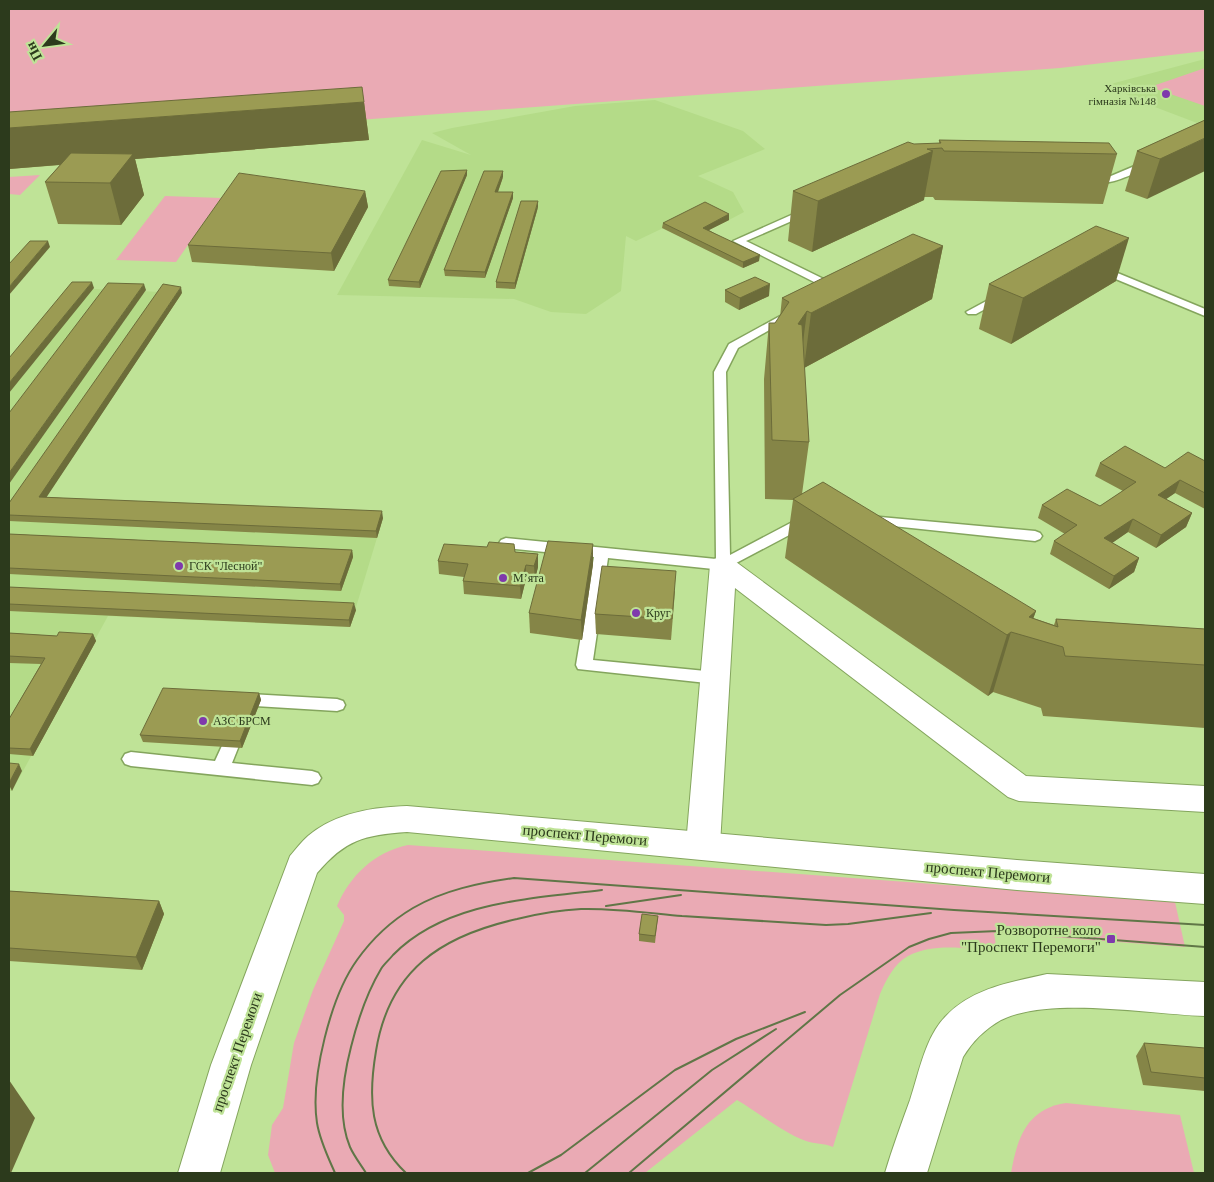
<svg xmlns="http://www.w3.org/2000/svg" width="1214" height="1182" viewBox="0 0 1214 1182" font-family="'Times New Roman',serif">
<rect width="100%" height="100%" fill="#bfe397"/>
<g fill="#b4db88">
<polygon points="1205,59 1205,126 1147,104 1107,85"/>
<polygon points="655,100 743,131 765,149 698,176 733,192 744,212 729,220 705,208 636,241 626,236 621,291 586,314 551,312 514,299 337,295 422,140 471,155 432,133 452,128 575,106"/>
<polygon points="74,288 182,293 42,504 383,518 350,627 108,616 12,791 9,791 9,367"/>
</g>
<g fill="#eaaab4">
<polygon points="9,9 1205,9 1205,51 1060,68 9,146"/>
<polygon points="1205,68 1205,106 1150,87"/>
<polygon points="40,175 20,195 9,194 9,177"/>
<polygon points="165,196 221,198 176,262 116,260"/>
<path d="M408,845L1175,902L1185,947L994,933L997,951C969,949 934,942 908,956C894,964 886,980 880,994L833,1147C824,1143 815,1144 806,1141C782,1132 759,1113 737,1100L645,1173H275L268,1155L272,1125L283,1108L294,1043L313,990L344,921V915L337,906C350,876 374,852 408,845Z"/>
<path d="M1066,1103L1180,1115L1194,1173H1011C1017,1139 1026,1109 1066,1103Z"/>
</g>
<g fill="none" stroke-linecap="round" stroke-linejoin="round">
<defs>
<g id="service">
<path d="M1149,160L1152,161V165C1137,172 1101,192 1085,179L1090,176H1111Z"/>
<polygon points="807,208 810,209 810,213 746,241 840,287 841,289 840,291 832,291 733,241"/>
<polygon points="1098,265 1205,309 1205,316 1094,270 1093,268 1094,266"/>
<polygon points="1003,292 1007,293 1008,295 1007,297 976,314 968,314 966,312"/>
<polygon points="793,309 799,312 797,314 738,348 726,372 730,555 800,518 810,518 812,521 810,524 723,570 608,558 593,660 716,672 722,674 724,678 722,682 716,684 578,669 576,665 594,557 506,548 501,546 499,543 501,540 506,538 716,559 714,372 729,344"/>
<polygon points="869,516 1035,531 1040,533 1042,536 1040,539 1035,541 864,523 862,520 864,517"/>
<polygon points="249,694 337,699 343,701 345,705 343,709 337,711 255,706 252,711 246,713 240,711 238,707 243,696"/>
<polygon points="238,722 244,724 246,728 232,763 312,771 318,773 321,778 318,783 312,785 131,766 125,764 122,759 125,754 131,752 215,761 232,724"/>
</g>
<polygon id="minor" points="723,556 732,559 1026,776 1205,786 1205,812 1019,801 1008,797 735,588 720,845 715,855 703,859 691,855 686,845 710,565 714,559"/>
<g id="secondary">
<path d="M407,806L1017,860L1205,874V904L1017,890L407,832C364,835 345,840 317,873L251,1065L220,1173H178L211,1065L290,856C296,849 301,842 308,836C335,813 373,807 407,806Z"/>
<path d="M1047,974L1205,982V1016C1150,1014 1049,996 1001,1020C985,1029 972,1042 963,1057L927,1173H885C892,1149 901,1125 910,1100C919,1073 925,1037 946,1016C972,988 1012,982 1047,974Z"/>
</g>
</defs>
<use href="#service" stroke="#84a55d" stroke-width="3"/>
<use href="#minor" stroke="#84a55d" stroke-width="2"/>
<use href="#secondary" stroke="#84a55d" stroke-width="2"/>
<use href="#service" fill="#fff" fill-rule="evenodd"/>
<use href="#minor" fill="#fff" fill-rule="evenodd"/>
<use href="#secondary" fill="#fff" fill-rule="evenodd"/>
<g stroke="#607647" stroke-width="2">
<polyline points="606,906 681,895"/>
<path d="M335,1173C328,1157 320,1141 317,1123C310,1078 331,996 357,960C372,939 391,921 413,908C444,890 479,883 514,878L954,910L1205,925"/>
<path d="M366,1173C361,1165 354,1156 350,1147C337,1116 343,1078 351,1047C358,1019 366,994 381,969C384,964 389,960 393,955C446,901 531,899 602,890"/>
<path d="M406,1173C369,1138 368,1098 376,1051C389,970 441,936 517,919C537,914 560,910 581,909C614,908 649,913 682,916C730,919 778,922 826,925L848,924L931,913"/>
<polyline points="528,1173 561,1155 675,1070 736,1039 805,1012"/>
<polyline points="585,1173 712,1070 776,1029"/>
<polyline points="629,1173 840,995 909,947 929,939 951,933 998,931 1205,947"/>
</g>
</g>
<g fill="#858547">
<polygon points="364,102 369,140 135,159 144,195 121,225 58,224 45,182 60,165 9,169 9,112"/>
<polygon points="1205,120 1147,199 1125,191 1137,151"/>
<polygon points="939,140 1117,154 1103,204 935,200 933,197 924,197 924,200 812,252 788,241 793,191 939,143"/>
<polygon points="467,170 467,175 420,288 389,286 388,280"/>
<polygon points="503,177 498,192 513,192 513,198 485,278 445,276 444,270"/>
<polygon points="365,191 368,207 334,271 192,262 188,245"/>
<polygon points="538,207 515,289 496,288 496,282"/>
<polygon points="729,220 709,230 759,261 743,268 662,228 663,223"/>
<polygon points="943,246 932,299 804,368 809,442 802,494 1036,611 1033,618 1054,625 1056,619 1205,629 1205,728 1043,716 1041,708 993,692 988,696 785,558 793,500 765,499 764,379 769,323 775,323 780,317 782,298"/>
<polygon points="1116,281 1011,344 979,329 989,284"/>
<polygon points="725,290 769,296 739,310 725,302"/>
<polygon points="182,293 46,497 383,518 377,538 9,521 9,503"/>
<polygon points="1205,461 1205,509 1175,493 1166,499 1192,513 1186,527 1156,548 1128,532 1112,543 1139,558 1134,572 1109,589 1050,554 1054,541 1065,534 1038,518 1042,505 1100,506 1123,491 1095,476 1100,463 1165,468"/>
<polygon points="9,534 352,550 353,557 341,591 9,574"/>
<polygon points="515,552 538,554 538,567 535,579 526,579 521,599 464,594 463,581 464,577 439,574 438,561"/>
<polygon points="593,564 582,640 530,633 529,613"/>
<polygon points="9,587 356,610 350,627 9,611"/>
<polygon points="675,591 671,640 596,634 595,614"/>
<polygon points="9,633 57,636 93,634 96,641 33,756 9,754 9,719 41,664 9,663"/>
<polygon points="259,693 261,700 242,748 143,742 140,735"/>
<polygon points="9,891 159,901 164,914 142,970 9,961"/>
<polygon points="658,916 655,943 639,941 639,934"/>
<polygon points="1144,1043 1205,1051 1205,1091 1143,1085 1136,1056"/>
</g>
<g fill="#6c6c3a">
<polygon points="364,102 369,140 135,159 144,195 121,225 110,183 129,159 9,169 9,128"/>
<polygon points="1205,138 1205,171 1147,199 1160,159"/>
<polygon points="933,151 924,200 812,252 818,201"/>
<polygon points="467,170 467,175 420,288 419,282"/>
<polygon points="503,171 503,177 496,197 495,192"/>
<polygon points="365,191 368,207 334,271 331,253"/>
<polygon points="513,192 513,198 485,278 485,272"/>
<polygon points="538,201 538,207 515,289 515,283"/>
<polygon points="729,214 729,220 703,233 703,228"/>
<polygon points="1129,238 1116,281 1011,344 1023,298"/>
<polygon points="48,241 50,247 9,295 9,287"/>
<polygon points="943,246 932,299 804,368 811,313"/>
<polygon points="760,255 759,261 743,268 743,262"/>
<polygon points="92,282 94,288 9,393 9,383"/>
<polygon points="144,284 146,290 9,484 9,473"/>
<polygon points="770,284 769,296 739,310 740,298"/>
<polygon points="181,287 182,293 42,504 39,497"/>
<polygon points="807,311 800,366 798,324"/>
<polygon points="1180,480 1175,493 1153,508 1158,495"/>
<polygon points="382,511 383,518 377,538 376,531"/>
<polygon points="1192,513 1186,527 1156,548 1161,535"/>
<polygon points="1133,519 1128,532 1099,552 1104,538"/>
<polygon points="593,544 593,564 582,640 581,620"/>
<polygon points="352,550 353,557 341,591 340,584"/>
<polygon points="538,554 538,567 535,579 534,566"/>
<polygon points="1139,558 1134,572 1109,589 1114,576"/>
<polygon points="526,565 526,579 521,599 520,586"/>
<polygon points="354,603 356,610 350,627 349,620"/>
<polygon points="1036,611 1027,636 1029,617"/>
<polygon points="1011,632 993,692 988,696 1007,635"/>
<polygon points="93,634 96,641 33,756 30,749"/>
<polygon points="259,693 261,700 242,748 240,741"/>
<polygon points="19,764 22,771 12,791 9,785 9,783"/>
<polygon points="159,901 164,914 142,970 136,957"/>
<polygon points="9,1080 35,1118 11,1173 9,1173"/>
</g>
<g fill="#9b9b53" stroke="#6c6c3a">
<polygon points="362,87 364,102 9,128 9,112"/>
<polygon points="1205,120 1205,138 1160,159 1137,151"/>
<polygon points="939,140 1109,143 1117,154 944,151 942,148 927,149 933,151 818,201 793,191 908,142 914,144 941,143"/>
<polygon points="71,153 133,154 110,183 45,182"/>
<polygon points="467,170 419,282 388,280 441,171"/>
<polygon points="484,171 503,171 495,192 513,192 485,272 444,270"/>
<polygon points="239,173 365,191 331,253 188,245"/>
<polygon points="521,201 538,201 515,283 496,282"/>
<polygon points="705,202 729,214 703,228 760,255 743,262 663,223"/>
<polygon points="1096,226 1129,238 1023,298 989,284"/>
<polygon points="913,234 943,246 811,313 807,311 798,324 802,325 809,442 772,440 769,323 775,323 789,302 782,298"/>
<polygon points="30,241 48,241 9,287 9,264"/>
<polygon points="755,277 770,284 740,298 725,290"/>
<polygon points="72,282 92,282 9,383 9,358"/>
<polygon points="108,283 144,284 9,473 9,413"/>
<polygon points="163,284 181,287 39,497 382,511 376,531 9,515 9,503"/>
<polygon points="1125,446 1165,468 1188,452 1205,461 1205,493 1180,480 1158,495 1192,513 1161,535 1133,519 1104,538 1139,558 1114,576 1054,541 1077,525 1042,505 1067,489 1100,506 1136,482 1100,463"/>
<polygon points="823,482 1036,611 1029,617 1058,627 1056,619 1205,629 1205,665 1065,656 1063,647 1011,632 1007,635 793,499"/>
<polygon points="9,534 352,550 340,584 9,568"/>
<polygon points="548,541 593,544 581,620 529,613"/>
<polygon points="489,542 514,544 515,552 538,554 534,566 526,565 520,586 463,581 468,564 438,561 444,544 487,547"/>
<polygon points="602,566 676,571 672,619 595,614"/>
<polygon points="9,587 354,603 349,620 9,604"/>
<polygon points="59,632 93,634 30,749 9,748 9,719 45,658 9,656 9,633 57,636"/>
<polygon points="163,688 259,693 240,741 140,735"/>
<polygon points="9,763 19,764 9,783"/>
<polygon points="9,891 159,901 136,957 9,948"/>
<polygon points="642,914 658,916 655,936 639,934"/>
<polygon points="1144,1043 1205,1048 1205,1078 1151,1072"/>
</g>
<g fill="#7f39ac" stroke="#bfe397" stroke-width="2">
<circle cx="1166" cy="94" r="5"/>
<circle cx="179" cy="566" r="5"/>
<circle cx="503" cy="578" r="5"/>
<circle cx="636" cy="613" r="5"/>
<circle cx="203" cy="721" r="5"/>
<rect x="1106" y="934" width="10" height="10" rx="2.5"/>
</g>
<g text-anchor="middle" stroke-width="4.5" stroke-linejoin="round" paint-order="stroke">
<g font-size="11" fill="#2c3a1c" stroke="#bfe397" text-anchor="end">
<text x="1156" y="92">Харківська<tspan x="1156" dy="13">гімназія №148</tspan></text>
</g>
<g font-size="12" fill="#2c3a1c" stroke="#bfe397" text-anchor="start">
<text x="189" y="570">ГСК "Лесной"</text>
<text x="513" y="582">Мʼята</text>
<text x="646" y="617">Круг</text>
<text x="213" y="725">АЗС БРСМ</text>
</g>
<g font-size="15" fill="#2c3a1c" stroke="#bfe397">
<text transform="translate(585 835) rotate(5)" y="5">проспект Перемоги</text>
<text transform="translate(988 872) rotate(5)" y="5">проспект Перемоги</text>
<text transform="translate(237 1052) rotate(-71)" y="5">проспект Перемоги</text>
</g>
<g font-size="15" fill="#2c3a1c" stroke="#bfe397" text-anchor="end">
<text x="1101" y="935">Розворотне коло<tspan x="1101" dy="17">"Проспект Перемоги"</tspan></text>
</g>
</g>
<rect width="1214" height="1182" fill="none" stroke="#2c3a1c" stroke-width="20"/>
<g transform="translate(45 45) rotate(241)" stroke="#bfe397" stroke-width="4" paint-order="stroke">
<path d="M0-4L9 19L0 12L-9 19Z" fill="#2c3a1c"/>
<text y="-8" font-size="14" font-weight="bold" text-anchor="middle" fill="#2c3a1c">Пн</text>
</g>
</svg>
